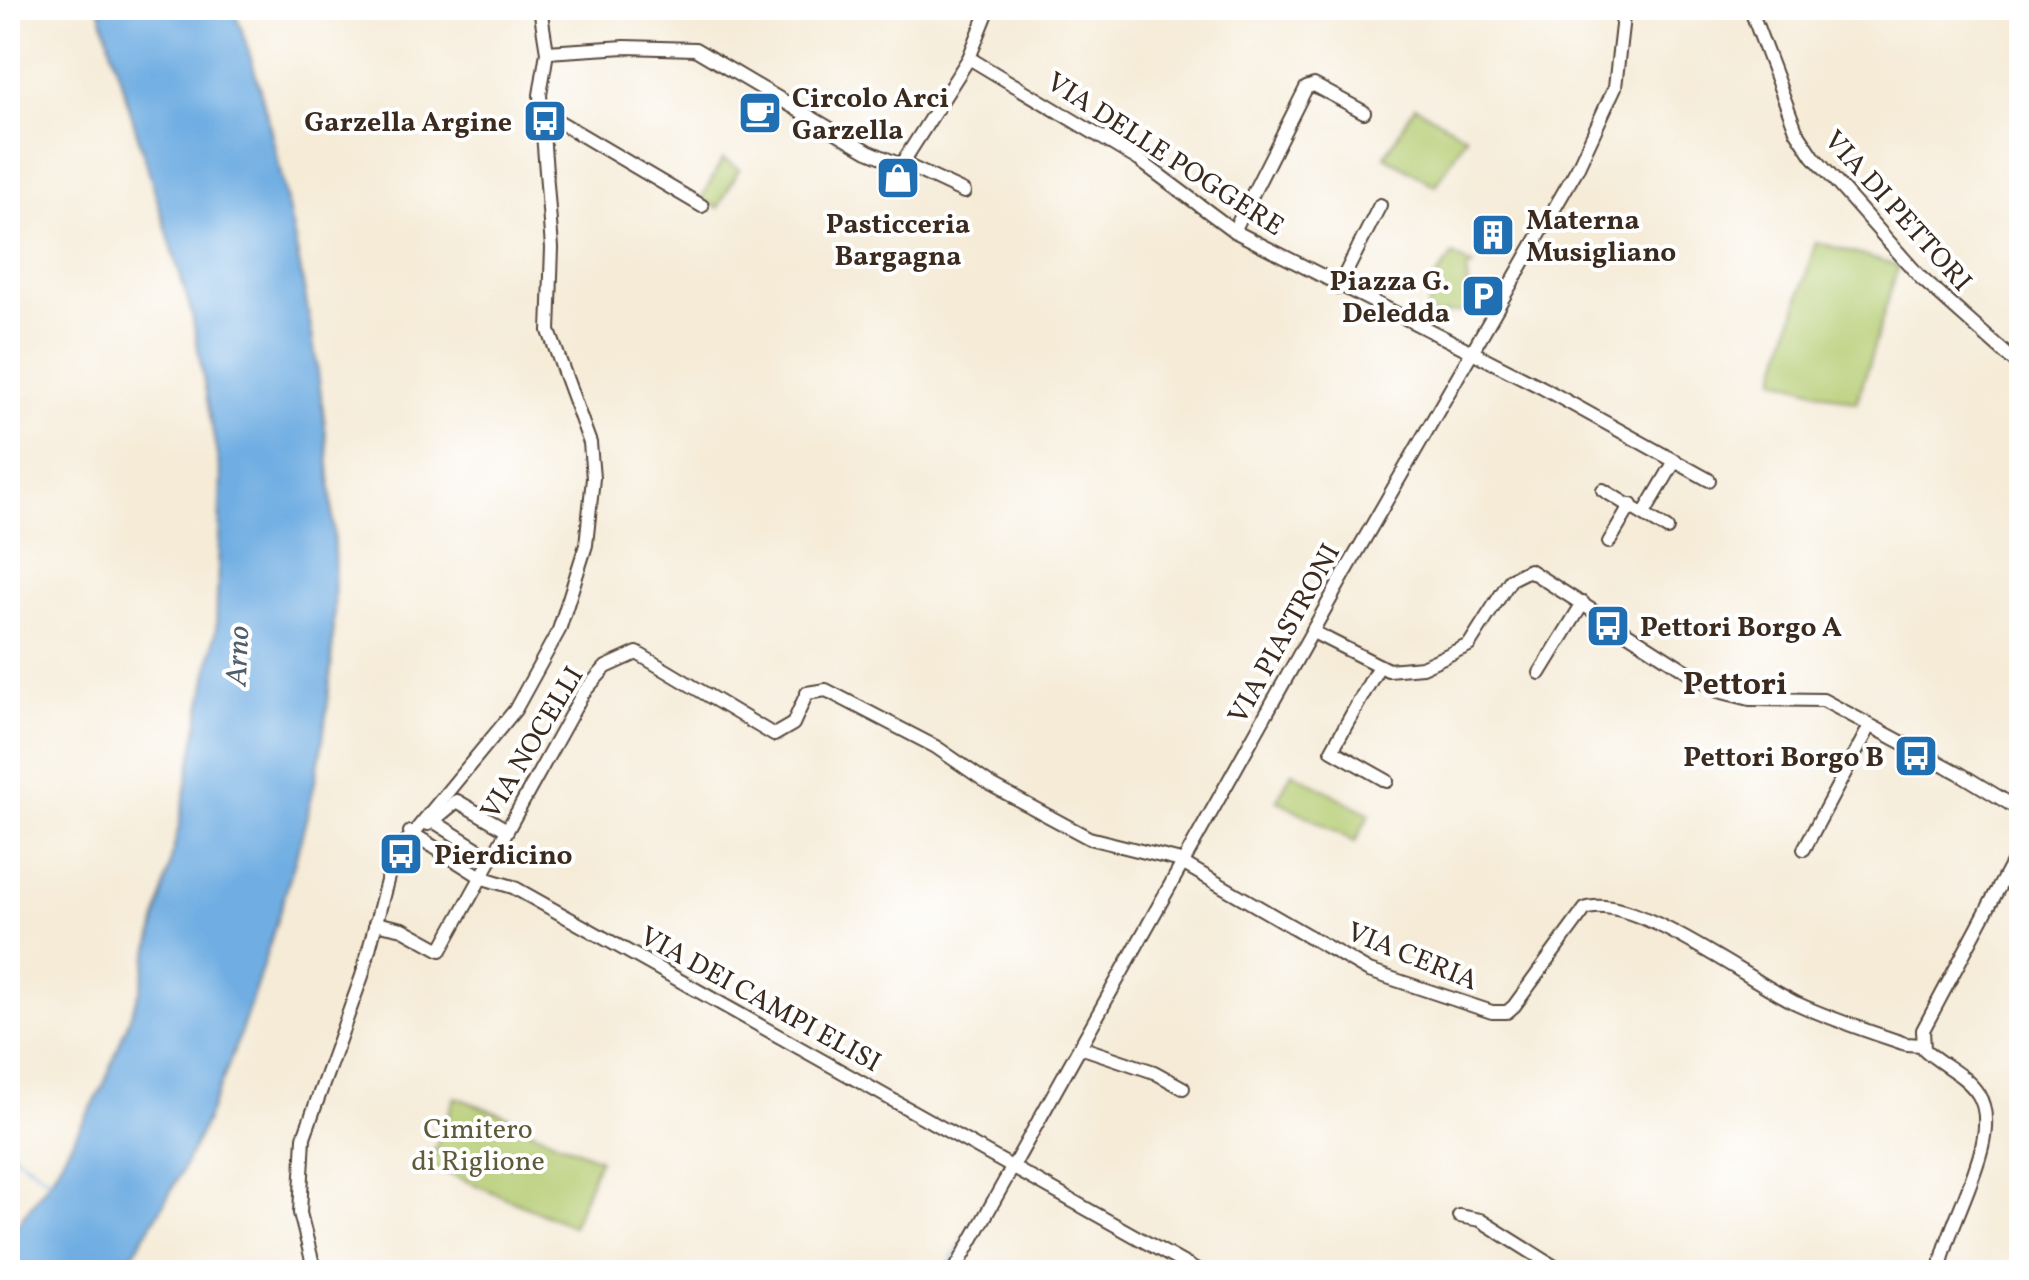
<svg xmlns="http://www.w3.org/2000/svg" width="2029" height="1280" viewBox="0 0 2029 1280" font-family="Vollkorn,serif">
<rect width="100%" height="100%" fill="#fff"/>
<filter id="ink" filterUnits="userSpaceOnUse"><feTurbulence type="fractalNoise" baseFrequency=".01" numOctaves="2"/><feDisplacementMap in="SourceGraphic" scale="20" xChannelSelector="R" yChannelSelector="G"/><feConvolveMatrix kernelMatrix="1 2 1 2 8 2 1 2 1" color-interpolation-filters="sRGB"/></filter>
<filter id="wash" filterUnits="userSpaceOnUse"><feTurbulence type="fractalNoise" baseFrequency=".0048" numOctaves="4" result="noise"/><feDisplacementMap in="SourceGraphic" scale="40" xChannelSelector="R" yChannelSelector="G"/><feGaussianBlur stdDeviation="2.25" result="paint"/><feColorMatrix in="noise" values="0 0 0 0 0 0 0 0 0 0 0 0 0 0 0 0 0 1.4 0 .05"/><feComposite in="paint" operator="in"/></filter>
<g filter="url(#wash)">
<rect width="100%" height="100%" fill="#f5ebd7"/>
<g fill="#b4cb70" stroke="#787a47" stroke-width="2.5">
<polygon points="1415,106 1466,136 1436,186 1385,156"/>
<polygon points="723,159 739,169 718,208 701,199"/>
<polygon points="1816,242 1898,266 1857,403 1775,378"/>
<polygon points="1453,255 1473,266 1466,270 1471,311 1442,314 1442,319 1427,312 1433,281"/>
<polygon points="1292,772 1370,814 1355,842 1277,800"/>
<polygon points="455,1097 521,1121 521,1126 599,1159 572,1226 429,1165"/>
</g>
<path fill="#70ade2" stroke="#566c80" stroke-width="2.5" d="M99,8H234C264,89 281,172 298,257C329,416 348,576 323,738C311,815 286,891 263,965C229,1074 187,1179 120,1272H8V1236L50,1180L103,1087L140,991L179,826L216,630L221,478L192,314Z"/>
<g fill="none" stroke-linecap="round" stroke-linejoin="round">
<g stroke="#70ade2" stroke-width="2.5">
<polyline points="8,1150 50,1180"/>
<polyline points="945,1272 991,1192"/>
</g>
</g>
</g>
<g filter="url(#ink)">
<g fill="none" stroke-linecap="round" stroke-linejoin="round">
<defs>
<g id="minor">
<polyline points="1750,8 1796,130 1813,156 1921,278 2022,368"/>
<polyline points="547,52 625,47 695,49 868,151 901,165 969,58 989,8"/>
<polyline points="969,58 1139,160 1234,231 1541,387 1709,480"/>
<polyline points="541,111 702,206"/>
<polyline points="904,164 964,192"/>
<polyline points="1234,231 1306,88 1314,85 1364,112"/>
<polyline points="1338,288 1380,205"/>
<polyline points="1603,490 1667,529"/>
<polyline points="1645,512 1675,461"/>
<polyline points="1609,542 1631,505"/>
<polyline points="1313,632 1388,670 1422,667 1469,645 1511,579 1529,570 1718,691 1750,699 1823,700 1959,773 2015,807 2022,816"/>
<polyline points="1379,666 1332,750 1387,781"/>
<polyline points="1540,673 1583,603"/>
<polyline points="433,821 457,801 507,830"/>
<polyline points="428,824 433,821 492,858"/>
<polyline points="410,832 483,878 513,887 1199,1272"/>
<polyline points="1804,849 1870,726"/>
<path d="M375,923L403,929L441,950L583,693L606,667L637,653L774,735L793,724L807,693L826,690L936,747L991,785L1089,838L1177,860L1369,971L1492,1012H1507L1514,1006L1585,909C1631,891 1752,983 1798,1004C1833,1020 1870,1032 1906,1044L1922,1045"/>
<polyline points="1083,1048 1154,1072 1183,1088"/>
<polyline points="1459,1216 1480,1220 1563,1272"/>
<polyline points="315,1272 300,1213 304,1137 362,976 393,858 515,710 559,630 586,545 593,478 590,443 549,331 552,248 540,95 547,52 540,8"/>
<polyline points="954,1272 1346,571 1577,169 1615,87 1624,8"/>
<path d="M1940,1272C1944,1225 2006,1137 1978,1094C1965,1074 1941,1065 1924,1049L1923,1030L2022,844"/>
</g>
</defs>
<use href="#minor" stroke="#57473a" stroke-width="16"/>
<use href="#minor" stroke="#fff" stroke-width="12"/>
</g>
</g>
<defs>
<symbol id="cafe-square" viewBox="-11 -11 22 22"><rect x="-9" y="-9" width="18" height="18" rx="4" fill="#1f6fb2" stroke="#fff"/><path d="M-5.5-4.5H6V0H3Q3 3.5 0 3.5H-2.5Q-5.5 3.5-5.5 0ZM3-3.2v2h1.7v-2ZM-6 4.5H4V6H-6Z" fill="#fff"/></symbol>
<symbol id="bus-square" viewBox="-11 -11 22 22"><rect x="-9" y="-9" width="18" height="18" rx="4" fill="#1f6fb2" stroke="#fff"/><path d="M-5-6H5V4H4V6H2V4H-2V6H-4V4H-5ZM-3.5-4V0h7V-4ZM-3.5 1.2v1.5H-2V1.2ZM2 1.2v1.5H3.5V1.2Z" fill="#fff"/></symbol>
<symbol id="shop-square" viewBox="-11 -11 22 22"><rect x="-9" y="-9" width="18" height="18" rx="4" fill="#1f6fb2" stroke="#fff"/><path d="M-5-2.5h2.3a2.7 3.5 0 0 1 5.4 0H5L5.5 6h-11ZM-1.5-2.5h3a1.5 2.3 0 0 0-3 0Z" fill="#fff"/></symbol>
<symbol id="building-square" viewBox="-11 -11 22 22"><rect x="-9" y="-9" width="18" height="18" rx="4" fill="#1f6fb2" stroke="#fff"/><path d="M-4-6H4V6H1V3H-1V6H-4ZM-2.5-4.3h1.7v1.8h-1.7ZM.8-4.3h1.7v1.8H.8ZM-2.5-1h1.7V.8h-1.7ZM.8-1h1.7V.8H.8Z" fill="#fff"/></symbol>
<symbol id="parking-square" viewBox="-11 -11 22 22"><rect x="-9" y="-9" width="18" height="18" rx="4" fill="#1f6fb2" stroke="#fff"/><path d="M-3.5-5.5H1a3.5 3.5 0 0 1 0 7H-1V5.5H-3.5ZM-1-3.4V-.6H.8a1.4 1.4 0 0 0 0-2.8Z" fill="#fff"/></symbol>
</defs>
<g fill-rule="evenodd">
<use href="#cafe-square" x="735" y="88" width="50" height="50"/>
<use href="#bus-square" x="520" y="96" width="50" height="50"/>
<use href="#shop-square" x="873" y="153" width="50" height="50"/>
<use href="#building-square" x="1468" y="210" width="50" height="50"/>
<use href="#parking-square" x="1458" y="271" width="50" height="50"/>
<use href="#bus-square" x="1583" y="601" width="50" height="50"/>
<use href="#bus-square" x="1891" y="731" width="50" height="50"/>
<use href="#bus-square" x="376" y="829" width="50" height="50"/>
</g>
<g text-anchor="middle" stroke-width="8" stroke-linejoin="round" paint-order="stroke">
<g font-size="28" font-weight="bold" fill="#3b2a1e" stroke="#fff" text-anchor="start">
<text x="792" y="107">Circolo Arci<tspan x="792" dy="32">Garzella</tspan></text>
<text x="512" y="131" text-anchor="end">Garzella Argine</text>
<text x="1526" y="229">Materna<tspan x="1526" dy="32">Musigliano</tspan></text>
<text x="898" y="233" text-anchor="middle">Pasticceria<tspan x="898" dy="32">Bargagna</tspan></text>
<text x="1450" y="290" text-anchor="end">Piazza G.<tspan x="1450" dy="32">Deledda</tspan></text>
<text x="1640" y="636">Pettori Borgo A</text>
<text x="1884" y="766" text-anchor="end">Pettori Borgo B</text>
<text x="434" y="864">Pierdicino</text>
</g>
<g font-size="28" fill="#3b2a1e" stroke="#fff">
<text transform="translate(1166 153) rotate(33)" y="10">VIA DELLE POGGERE</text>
<text transform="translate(1899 210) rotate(48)" y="10">VIA DI PETTORI</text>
<text transform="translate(1283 633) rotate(-61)" y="10">VIA PIASTRONI</text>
<text transform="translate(531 742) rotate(-59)" y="10">VIA NOCELLI</text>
<text transform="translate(1413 955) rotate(22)" y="10">VIA CERIA</text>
<text transform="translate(761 998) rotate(29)" y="10">VIA DEI CAMPI ELISI</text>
</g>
<g font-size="28" fill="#5f5a37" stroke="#fff">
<text x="478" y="1138">Cimitero<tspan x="478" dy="32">di Riglione</tspan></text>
</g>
<g font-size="30" font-style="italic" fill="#505e6c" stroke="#fff">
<text transform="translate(237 656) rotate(-87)" y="10">Arno</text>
</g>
<g font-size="32" font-weight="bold" fill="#3b2a1e" stroke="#fff">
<text x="1735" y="694">Pettori</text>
</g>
</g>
<rect width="2029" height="1280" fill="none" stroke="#fff" stroke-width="40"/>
</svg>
